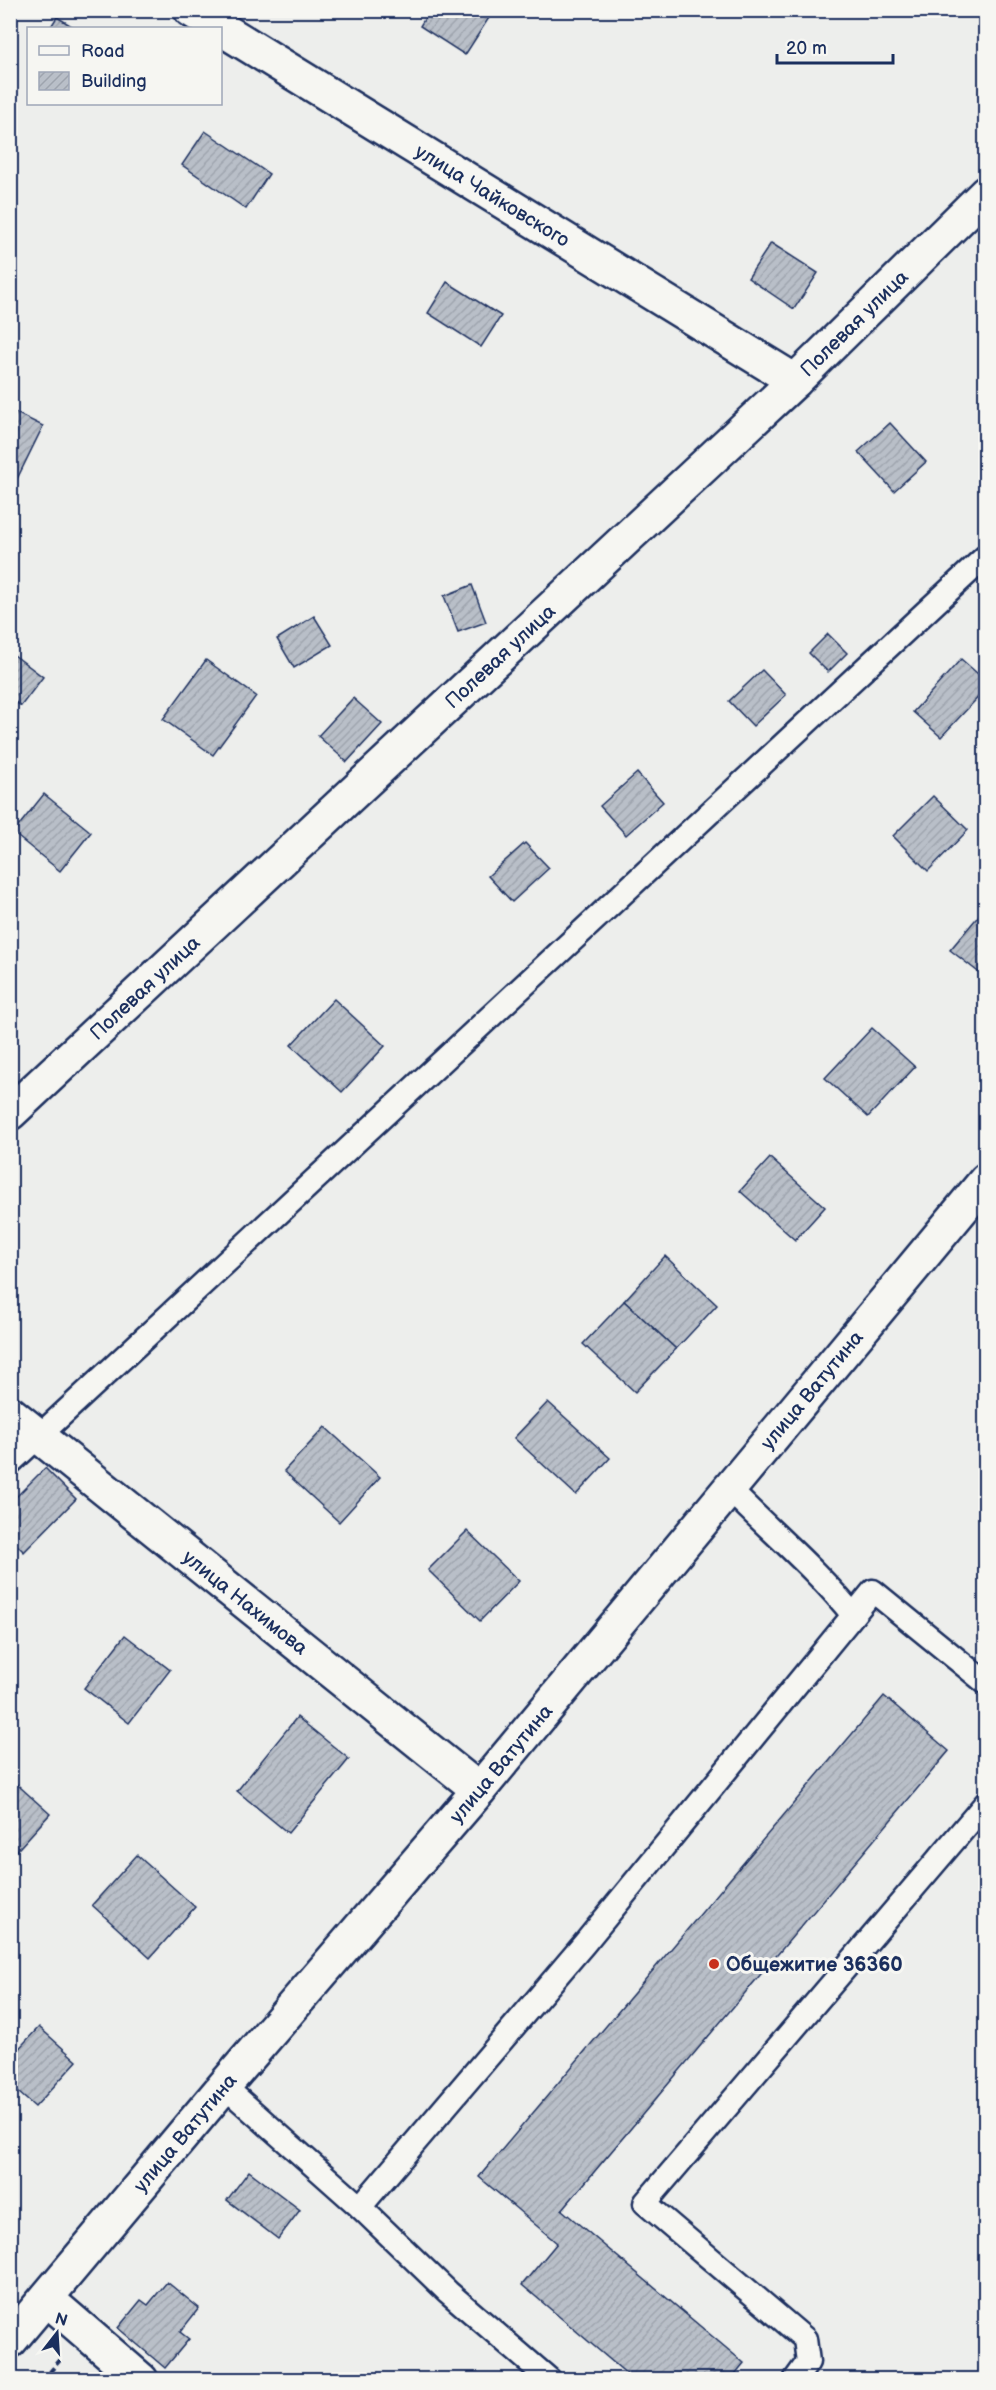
<svg xmlns="http://www.w3.org/2000/svg" width="996" height="2390" viewBox="0 0 996 2390" font-family="'Balsamiq Sans',sans-serif">
<defs>
<pattern id="building-hatch" width="6" height="6" patternUnits="userSpaceOnUse" patternTransform="scale(1.5)"><rect width="6" height="6" fill="#b9bfc8"/><path d="M-1 1l2-2M0 6l6-6M5 7l2-2" fill="none" stroke="#9ea4ae"/></pattern>
</defs>
<rect width="100%" height="100%" fill="#edeeec"/>
<filter id="ink" filterUnits="userSpaceOnUse"><feTurbulence type="fractalNoise" baseFrequency=".0167" numOctaves="2"/><feDisplacementMap in="SourceGraphic" scale="12" xChannelSelector="R" yChannelSelector="G"/><feConvolveMatrix kernelMatrix="1 2 1 2 8 2 1 2 1" color-interpolation-filters="sRGB"/></filter>
<g filter="url(#ink)">
<g fill="url(#building-hatch)" stroke="#1b2f5e" stroke-width="1.5">
<polygon points="430,10 494,10 465,55 420,26"/>
<polygon points="57,17 75,28 50,28"/>
<polygon points="205,131 269,174 246,209 182,165"/>
<polygon points="771,243 818,273 794,309 748,278"/>
<polygon points="447,282 501,316 481,347 428,313"/>
<polygon points="10,410 43,426 14,485 10,483"/>
<polygon points="890,423 926,462 894,491 858,452"/>
<polygon points="472,585 486,622 458,632 444,596"/>
<polygon points="314,616 332,645 294,668 277,639"/>
<polygon points="828,634 847,653 828,672 809,653"/>
<polygon points="10,652 43,677 21,706 10,698"/>
<polygon points="961,659 986,681 986,689 941,737 913,712"/>
<polygon points="206,660 256,696 213,755 163,719"/>
<polygon points="762,670 786,695 753,726 729,701"/>
<polygon points="353,698 382,724 347,762 318,736"/>
<polygon points="637,773 663,802 626,835 600,806"/>
<polygon points="44,794 91,832 60,871 13,833"/>
<polygon points="933,796 968,830 928,871 893,836"/>
<polygon points="525,843 549,868 512,902 488,876"/>
<polygon points="986,907 986,978 950,950"/>
<polygon points="334,999 385,1046 342,1092 291,1045"/>
<polygon points="872,1028 915,1067 868,1117 825,1078"/>
<polygon points="770,1158 825,1207 795,1240 740,1191"/>
<polygon points="665,1256 717,1305 676,1349 624,1301"/>
<polygon points="624,1301 676,1349 635,1392 583,1344"/>
<polygon points="548,1402 610,1458 576,1495 514,1438"/>
<polygon points="325,1427 380,1477 339,1522 284,1471"/>
<polygon points="45,1468 76,1499 24,1552 10,1538 10,1503"/>
<polygon points="467,1531 519,1581 480,1621 428,1570"/>
<polygon points="125,1635 170,1670 129,1723 84,1688"/>
<polygon points="884,1696 949,1751 562,2210 744,2363 730,2380 634,2380 522,2285 557,2243 479,2177"/>
<polygon points="297,1717 349,1759 288,1833 237,1791"/>
<polygon points="10,1778 50,1814 10,1858"/>
<polygon points="137,1855 195,1907 150,1958 92,1905"/>
<polygon points="39,2027 77,2061 35,2107 10,2085 10,2058"/>
<polygon points="249,2171 300,2210 278,2239 227,2200"/>
<polygon points="167,2282 199,2308 180,2332 189,2339 165,2368 118,2328 141,2300 148,2305"/>
</g>
<g fill="none" stroke-linecap="round" stroke-linejoin="round">
<defs>
<g id="service">
<polyline points="10,1463 986,556"/>
<path d="M729,1489C770,1531 816,1569 853,1615"/>
<polyline points="224,2086 360,2207"/>
<polyline points="550,2380 448,2292 360,2207 584,1944 873,1591 986,1683"/>
<polyline points="795,2380 808,2362 805,2339 645,2203 986,1803"/>
</g>
<g id="minor">
<path id="s1" d="M191,10L795,381"/>
<path id="s2" d="M10,1113L795,381L986,193"/>
<path id="s3" d="M10,1413L479,1790"/>
<polyline points="47,2299 141,2380"/>
</g>
<g id="tertiary">
<path id="s4" d="M10,2341L224,2086L479,1790L986,1180"/>
</g>
</defs>
<use href="#service" stroke="#1b2f5e" stroke-width="27"/>
<use href="#minor" stroke="#1b2f5e" stroke-width="38"/>
<use href="#tertiary" stroke="#1b2f5e" stroke-width="38"/>
<polyline stroke="#1b2f5e" stroke-width="4" stroke-dasharray="6 4.5" stroke-linecap="butt" points="43,2380 61,2359"/>
<use href="#service" stroke="#f6f6f2" stroke-width="22"/>
<use href="#minor" stroke="#f6f6f2" stroke-width="33"/>
<use href="#tertiary" stroke="#f6f6f2" stroke-width="33"/>
</g>
</g>
<circle fill="#c8321e" stroke="#f6f6f2" stroke-width="2" cx="714" cy="1964" r="6"/>
<g text-anchor="middle" stroke-width="6" stroke-linejoin="round" paint-order="stroke">
<g font-size="20" fill="#1b2f5e" stroke="#f6f6f2">
<text dy="7" stroke="none"><textPath href="#s1" startOffset="354">улица Чайковского</textPath></text>
<text dy="7" stroke="none"><textPath href="#s2" startOffset="1156">Полевая улица</textPath></text>
<text dy="7" stroke="none"><textPath href="#s2" startOffset="670">Полевая улица</textPath></text>
<text dy="7" stroke="none"><textPath href="#s2" startOffset="184">Полевая улица</textPath></text>
<text dy="7" stroke="none"><textPath href="#s4" startOffset="1244">улица Ватутина</textPath></text>
<text dy="7" stroke="none"><textPath href="#s3" startOffset="302">улица Нахимова</textPath></text>
<text dy="7" stroke="none"><textPath href="#s4" startOffset="758">улица Ватутина</textPath></text>
<text dy="7" stroke="none"><textPath href="#s4" startOffset="272">улица Ватутина</textPath></text>
</g>
<g font-size="20" font-weight="bold" fill="#1b2f5e" stroke="#f6f6f2" text-anchor="start">
<text x="726" y="1971">Общежитие 36360</text>
</g>
</g>
<rect width="996" height="2390" fill="none" stroke="#f6f6f2" stroke-width="36"/>
<rect x="18" y="18" width="960" height="2354" fill="none" stroke="#1b2f5e" stroke-width="2" filter="url(#ink)"/>
<rect x="27" y="27" width="195" height="78" fill="#f6f6f2" stroke="#9ea6b7" stroke-width="1.5"/>
<rect x="39" y="46" width="30" height="9" fill="#f6f6f2" stroke="#9ea6b7" stroke-width="1.5"/>
<text x="81" y="57" font-size="18" fill="#1b2f5e">Road</text>
<rect x="39" y="72" width="30" height="18" fill="url(#building-hatch)" stroke="#9ea6b7" stroke-width="1.5"/>
<text x="81" y="87" font-size="18" fill="#1b2f5e">Building</text>
<g transform="translate(57 2333) rotate(17)" stroke="#f6f6f2" stroke-width="4.5" paint-order="stroke">
<path d="M0-4.5L10 22L0 15L-10 22Z" fill="#1b2f5e"/>
<text y="-9" font-size="16" font-weight="bold" text-anchor="middle" fill="#1b2f5e">N</text>
</g>
<path d="M777 54v9h116v-9" fill="none" stroke="#1b2f5e" stroke-width="3"/>
<text x="786" y="54" font-size="18" fill="#1b2f5e" stroke="#f6f6f2" stroke-width="4.5" paint-order="stroke">20 m</text>
</svg>
